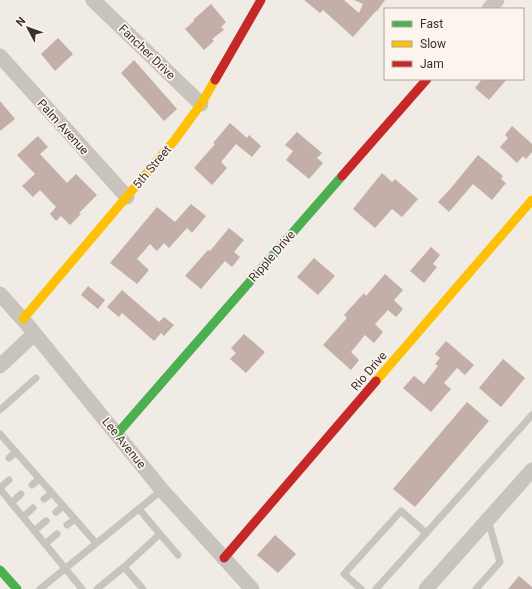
<svg xmlns="http://www.w3.org/2000/svg" width="532" height="589" viewBox="0 0 532 589" font-family="Roboto,sans-serif">
<rect width="100%" height="100%" fill="#f0ebe5"/>
<g fill="#c3afa7">
<polygon points="304,0 344,0 359,13 363,4 354,0 385,0 377,11 376,11 353,37 323,10 320,13"/>
<polygon points="211,4 226,22 221,27 224,30 212,39 214,41 204,50 185,29 194,21 193,20"/>
<polygon points="58,38 73,54 55,71 41,54"/>
<polygon points="134,60 177,109 164,121 121,73"/>
<polygon points="482,79 507,79 489,100 475,88"/>
<polygon points="0,101 15,119 0,131"/>
<polygon points="230,123 247,138 249,135 261,146 252,157 236,144 221,162 227,168 212,185 194,168 215,144 213,143"/>
<polygon points="512,126 532,144 532,152 526,159 523,156 517,163 500,147 508,138 505,135"/>
<polygon points="297,132 322,153 317,158 323,163 309,179 286,160 293,151 285,145"/>
<polygon points="38,136 48,147 40,154 67,183 76,174 97,195 79,213 81,214 70,225 61,216 56,221 50,214 56,207 40,190 33,197 22,186 35,174 17,155"/>
<polygon points="478,155 503,176 501,179 506,183 492,200 473,184 449,212 438,202 451,188"/>
<polygon points="382,173 392,182 395,179 418,199 402,217 392,209 375,228 353,209"/>
<polygon points="191,204 206,216 192,233 187,228 169,248 164,243 157,251 150,244 137,259 149,270 137,284 110,263 157,207 175,222"/>
<polygon points="229,228 244,240 234,252 240,257 232,267 225,261 201,289 185,276 208,250 210,251"/>
<polygon points="431,247 440,255 433,264 437,267 424,283 410,271"/>
<polygon points="314,258 335,276 318,295 297,277"/>
<polygon points="385,274 403,290 394,300 403,309 396,317 388,310 375,324 383,332 374,343 365,335 351,352 359,360 351,370 323,345 347,318 344,315 364,293 366,296"/>
<polygon points="88,286 105,300 98,309 81,295"/>
<polygon points="122,290 159,322 164,317 174,325 164,336 161,333 154,341 122,313 119,317 107,307"/>
<polygon points="244,334 265,352 246,373 230,359 236,353 231,348"/>
<polygon points="446,341 474,365 465,375 457,368 444,383 451,389 431,412 403,388 414,376 424,384 438,366 435,364 440,358 435,354"/>
<polygon points="503,359 525,378 501,407 479,388"/>
<polygon points="467,402 489,421 415,507 393,489"/>
<polygon points="275,535 296,554 278,573 257,555"/>
<polygon points="519,576 532,587 532,589 508,589"/>
</g>
<g fill="none" stroke-linecap="round" stroke-linejoin="round">
<g stroke="#c9c3be" stroke-width="7">
<polyline points="0,410 36,378"/>
<polyline points="0,434 96,543"/>
<polyline points="9,458 16,452"/>
<polyline points="32,485 39,479"/>
<polyline points="0,488 9,480"/>
<polyline points="0,489 82,589"/>
<polyline points="44,499 52,493"/>
<polyline points="11,503 21,494"/>
<polyline points="139,509 160,534 124,567 143,589"/>
<polyline points="56,512 63,506"/>
<polyline points="23,517 33,508"/>
<polyline points="67,525 75,519"/>
<polyline points="34,531 46,521"/>
<polyline points="160,534 178,555"/>
<polyline points="45,544 57,534"/>
<polyline points="40,589 162,490"/>
<polyline points="97,589 124,567"/>
<polyline points="361,589 344,574 401,511 426,533"/>
<polyline points="376,589 532,415"/>
<polyline points="476,589 500,562 488,520"/>
</g>
<g stroke="#c9c3be" stroke-width="15">
<polyline points="93,0 201,104"/>
<polyline points="489,9 497,0"/>
<polyline points="0,56 127,197"/>
<polyline points="0,294 26,323 162,490 252,589"/>
<polyline points="0,366 34,334"/>
<polyline points="426,589 532,470"/>
</g>
<g stroke="#4caf50" stroke-width="9">
<polyline points="117,434 342,176"/>
<polyline points="0,570 17,589"/>
</g>
<g stroke="#ffc107" stroke-width="9">
<polyline points="23,319 174,141 201,104 215,80"/>
<polyline points="376,381 532,200"/>
</g>
<g stroke="#c62828" stroke-width="9">
<polyline points="215,80 261,0"/>
<polyline points="342,176 427,79"/>
<polyline points="224,558 376,381"/>
</g>
</g>
<g text-anchor="middle" stroke-width="3.5" stroke-linejoin="round" paint-order="stroke">
<g font-size="12" fill="#3b302b" stroke="#fbf5ee">
<text transform="translate(147 52) rotate(44)" y="4">Fancher Drive</text>
<text transform="translate(63 127) rotate(48)" y="4">Palm Avenue</text>
<text transform="translate(152 167) rotate(-50)" y="4">5th Street</text>
<text transform="translate(272 256) rotate(-49)" y="4">Ripple Drive</text>
<text transform="translate(369 371) rotate(-49)" y="4">Rio Drive</text>
<text transform="translate(124 443) rotate(51)" y="4">Lee Avenue</text>
</g>
</g>
<rect x="384" y="8" width="140" height="72" fill="#fbf5ee" stroke="#aea6a0"/>
<rect x="392" y="21" width="20" height="6" fill="#4caf50" stroke="#aea6a0"/>
<text x="420" y="28" font-size="12" fill="#3b302b">Fast</text>
<rect x="392" y="41" width="20" height="6" fill="#ffc107" stroke="#aea6a0"/>
<text x="420" y="48" font-size="12" fill="#3b302b">Slow</text>
<rect x="392" y="61" width="20" height="6" fill="#c62828" stroke="#aea6a0"/>
<text x="420" y="68" font-size="12" fill="#3b302b">Jam</text>
<g transform="translate(28 28) rotate(311)" stroke="#fbf5ee" stroke-width="3" paint-order="stroke">
<path d="M0-3L7 15L0 10L-7 15Z" fill="#3b302b"/>
<text y="-6" font-size="11" font-weight="bold" text-anchor="middle" fill="#3b302b">N</text>
</g>
</svg>
